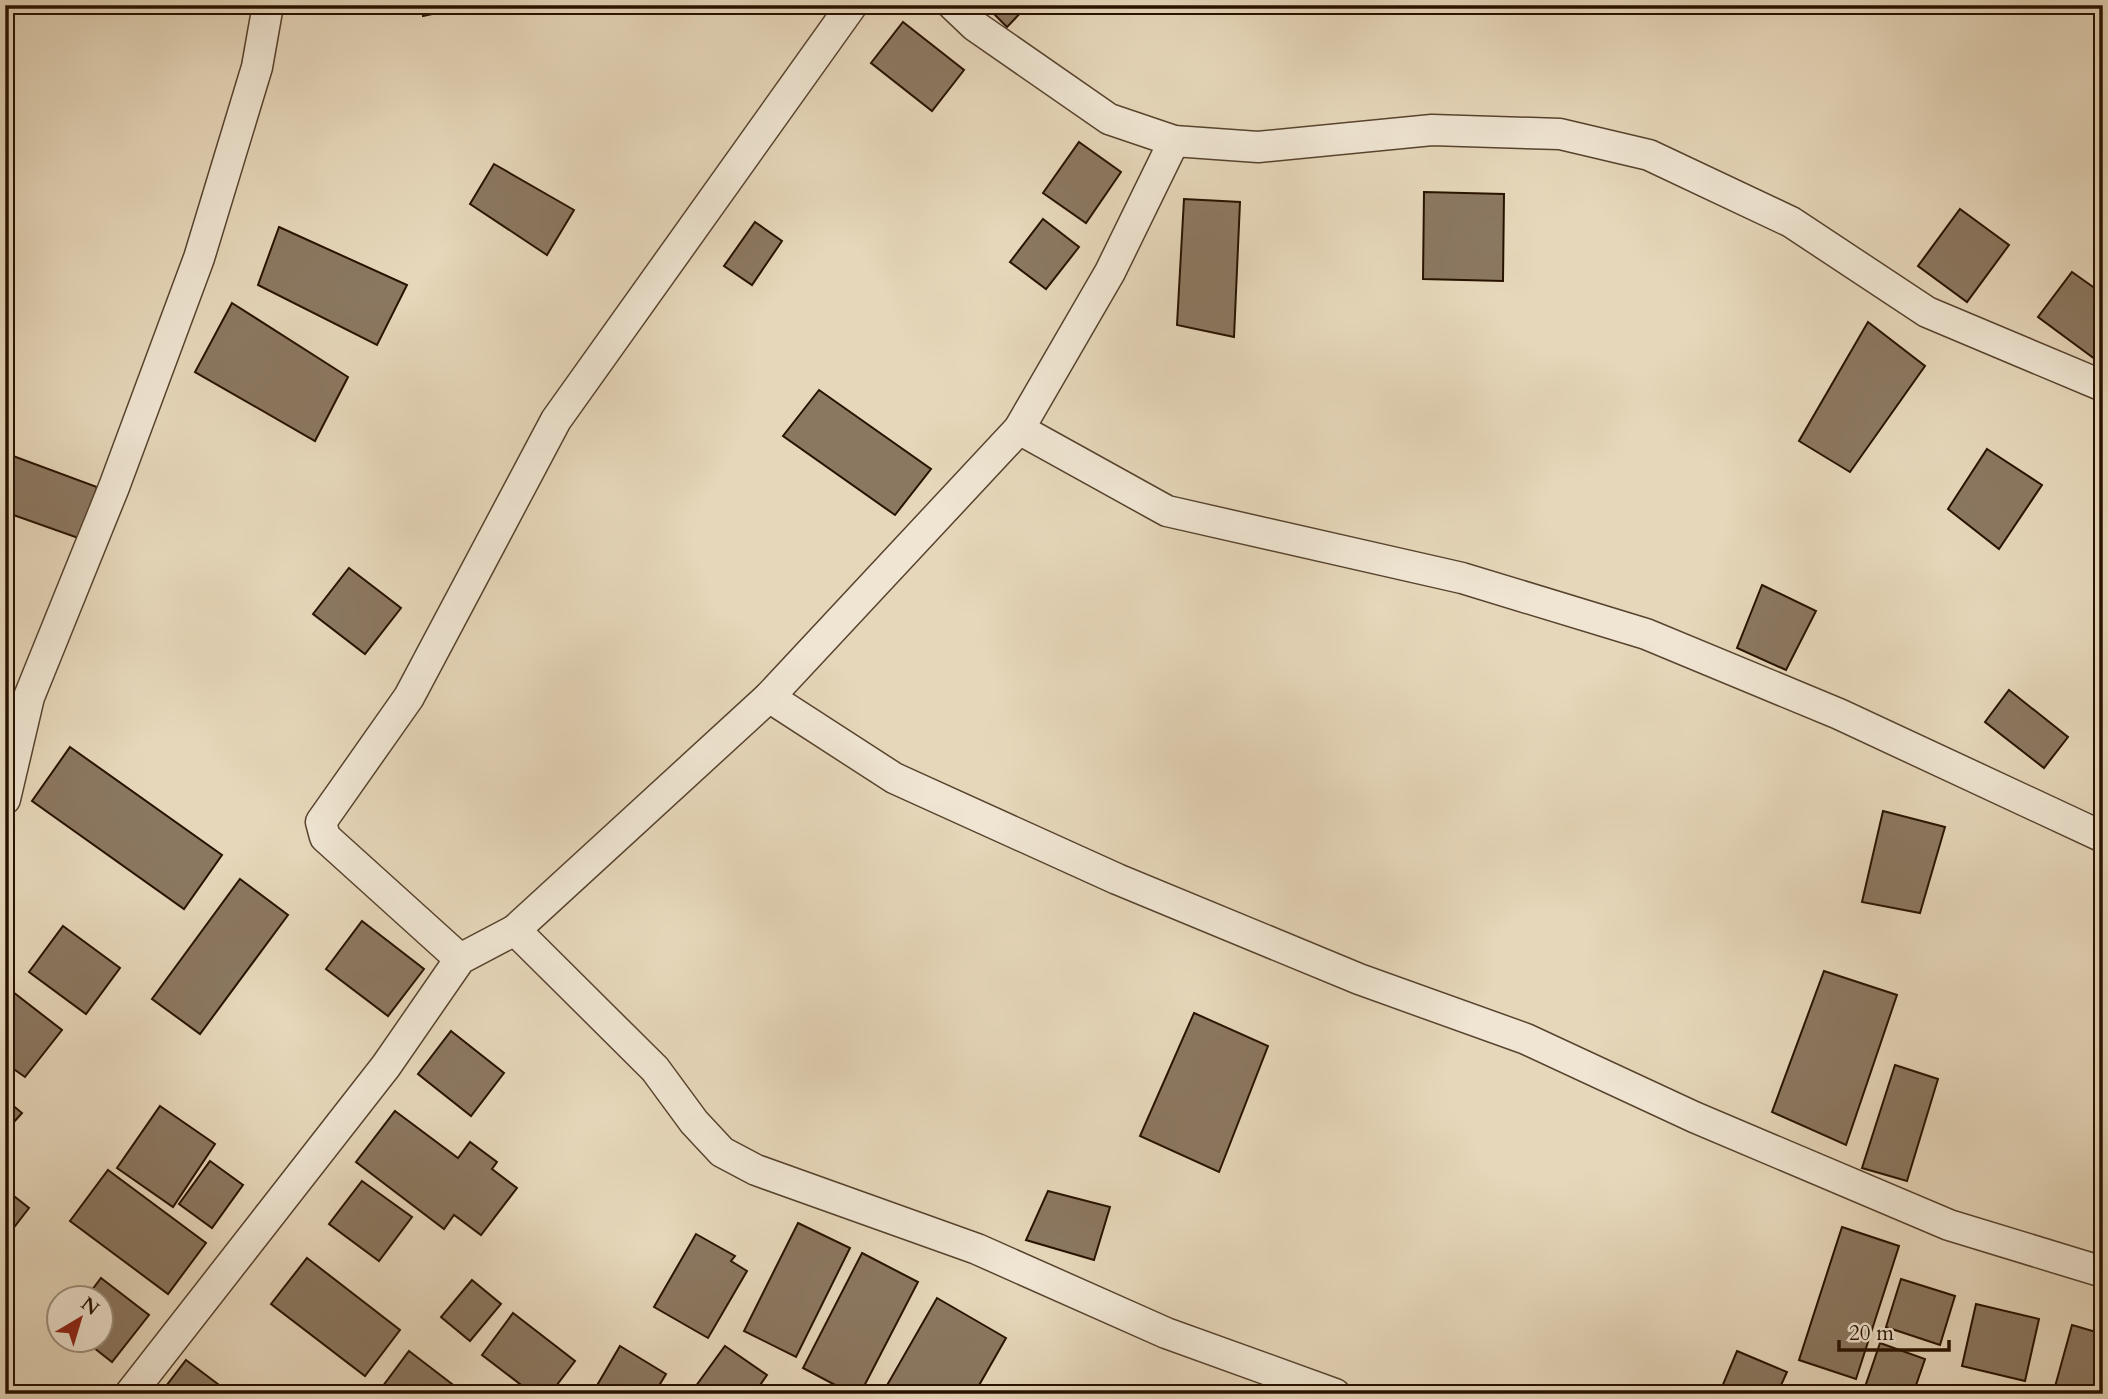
<svg xmlns="http://www.w3.org/2000/svg" width="2108" height="1399" viewBox="0 0 2108 1399" font-family="Cardo,serif">
<rect width="100%" height="100%" fill="#e6d7ba"/>
<filter id="stains"><feTurbulence type="fractalNoise" baseFrequency=".00286" numOctaves="4"/><feColorMatrix values="0 0 0 0 .2 0 0 0 0 .09 0 0 0 0 .02 0 0 0 .5 -.17"/></filter>
<radialGradient id="worn" r=".72"><stop offset=".6" stop-color="#630" stop-opacity="0"/><stop offset="1" stop-color="#630" stop-opacity=".3"/></radialGradient>
<g fill="#8b7861" stroke="#281200" stroke-width="2">
<polygon points="422,5 474,5 423,16"/>
<polygon points="985,5 1028,5 1007,27"/>
<polygon points="903,22 964,70 932,111 871,63"/>
<polygon points="1079,142 1121,172 1086,223 1043,193"/>
<polygon points="494,164 574,210 547,255 470,204"/>
<polygon points="1424,192 1504,194 1503,281 1423,279"/>
<polygon points="1184,199 1240,202 1234,337 1177,325"/>
<polygon points="1960,209 2009,245 1967,302 1918,266"/>
<polygon points="1043,219 1079,247 1046,289 1010,262"/>
<polygon points="755,222 782,241 752,285 724,266"/>
<polygon points="279,227 407,285 377,345 258,285"/>
<polygon points="2072,272 2103,294 2103,365 2038,317"/>
<polygon points="232,303 348,377 315,441 195,372"/>
<polygon points="1868,322 1925,366 1850,472 1799,441"/>
<polygon points="819,390 931,469 895,515 783,436"/>
<polygon points="1987,449 2042,485 1999,549 1948,509"/>
<polygon points="5,453 97,487 81,539 5,512"/>
<polygon points="349,568 401,608 365,654 313,614"/>
<polygon points="1762,585 1816,611 1786,670 1737,648"/>
<polygon points="2009,690 2068,737 2044,768 1985,722"/>
<polygon points="70,747 222,855 184,909 32,801"/>
<polygon points="1883,811 1945,827 1920,913 1862,902"/>
<polygon points="240,879 288,915 200,1034 152,999"/>
<polygon points="362,921 424,969 388,1016 326,969"/>
<polygon points="63,926 120,968 86,1014 29,972"/>
<polygon points="1824,971 1897,995 1846,1145 1772,1112"/>
<polygon points="13,992 62,1030 25,1077 5,1063 5,1002"/>
<polygon points="1194,1013 1268,1046 1219,1172 1140,1136"/>
<polygon points="451,1031 504,1073 471,1116 418,1074"/>
<polygon points="1895,1065 1938,1079 1907,1181 1862,1168"/>
<polygon points="5,1099 22,1113 5,1132"/>
<polygon points="160,1106 215,1144 173,1207 117,1168"/>
<polygon points="395,1111 458,1158 470,1142 497,1162 492,1169 517,1188 481,1235 454,1215 444,1229 356,1162"/>
<polygon points="210,1161 243,1185 212,1228 179,1204"/>
<polygon points="108,1170 206,1243 168,1294 70,1221"/>
<polygon points="362,1181 412,1217 379,1261 329,1224"/>
<polygon points="5,1189 29,1208 5,1239"/>
<polygon points="1048,1191 1110,1207 1094,1260 1026,1240"/>
<polygon points="798,1223 850,1248 796,1357 744,1331"/>
<polygon points="1842,1227 1899,1246 1856,1379 1799,1360"/>
<polygon points="696,1234 735,1256 731,1261 747,1271 708,1338 654,1307"/>
<polygon points="862,1253 918,1282 860,1394 852,1394 803,1368"/>
<polygon points="307,1258 400,1330 365,1376 271,1304"/>
<polygon points="101,1278 149,1315 112,1362 84,1340 102,1340 102,1298 86,1298"/>
<polygon points="1901,1279 1955,1296 1940,1345 1886,1327"/>
<polygon points="472,1280 501,1304 470,1341 441,1317"/>
<polygon points="937,1298 1006,1338 974,1394 882,1394"/>
<polygon points="1976,1304 2039,1319 2025,1381 1962,1366"/>
<polygon points="513,1313 575,1361 550,1394 533,1394 482,1355"/>
<polygon points="2072,1325 2103,1334 2103,1394 2053,1394"/>
<polygon points="1880,1343 1925,1359 1913,1394 1874,1394 1864,1390"/>
<polygon points="620,1346 666,1374 654,1394 592,1394"/>
<polygon points="725,1346 767,1375 754,1394 698,1394 693,1390"/>
<polygon points="409,1351 465,1394 377,1394"/>
<polygon points="1737,1351 1787,1372 1777,1394 1719,1394"/>
<polygon points="186,1360 231,1394 160,1394"/>
</g>
<g fill="none" stroke-linecap="round" stroke-linejoin="round">
<defs>
<g id="street">
<polyline points="953,5 975,26 1109,119 1174,141 1258,147 1432,130 1560,134 1649,155 1791,222 1927,312 2103,386"/>
<polyline points="1019,429 1167,511 1462,578 1646,634 1839,714 2103,837"/>
<polyline points="769,697 894,778 1117,879 1359,979 1526,1039 1694,1117 1949,1225 2103,1272"/>
<polyline points="5,799 29,697 114,487 199,258 257,67 268,5"/>
<polyline points="515,930 655,1069 694,1122 722,1152 756,1170 977,1249 1166,1333 1335,1394"/>
<polyline points="460,959 325,837 321,822 409,697 556,420 852,5"/>
<polyline points="130,1394 386,1066 460,959 515,930 769,697 1019,429 1110,272 1174,141"/>
</g>
</defs>
<use href="#street" stroke="#58432e" stroke-width="33"/>
<use href="#street" stroke="#efe5d2" stroke-width="30"/>
</g>
<rect width="2108" height="1399" fill="none" stroke="#e6d7ba" stroke-width="28"/>
<rect x="7" y="7" width="2094" height="1385" fill="none" stroke="#281200" stroke-width="3.5"/>
<rect x="14" y="14" width="2080" height="1371" fill="none" stroke="#281200" stroke-width="2"/>
<g transform="translate(80 1319) rotate(38)"><circle r="33" fill="#efe5d2" stroke="#9f917e" stroke-width="2"/>
<path d="M0-5L12 26L0 18L-12 26Z" fill="#8f2418"/>
<text y="-10" font-size="19" font-weight="bold" text-anchor="middle" fill="#281200">N</text>
</g>
<path d="M1839 1340v10h110v-10" fill="none" stroke="#281200" stroke-width="3.5"/>
<text x="1849" y="1340" font-size="21" fill="#281200" stroke="#efe5d2" stroke-width="5" paint-order="stroke">20 m</text>
<rect width="100%" height="100%" filter="url(#stains)"/>
<rect width="100%" height="100%" fill="url(#worn)"/>
</svg>
